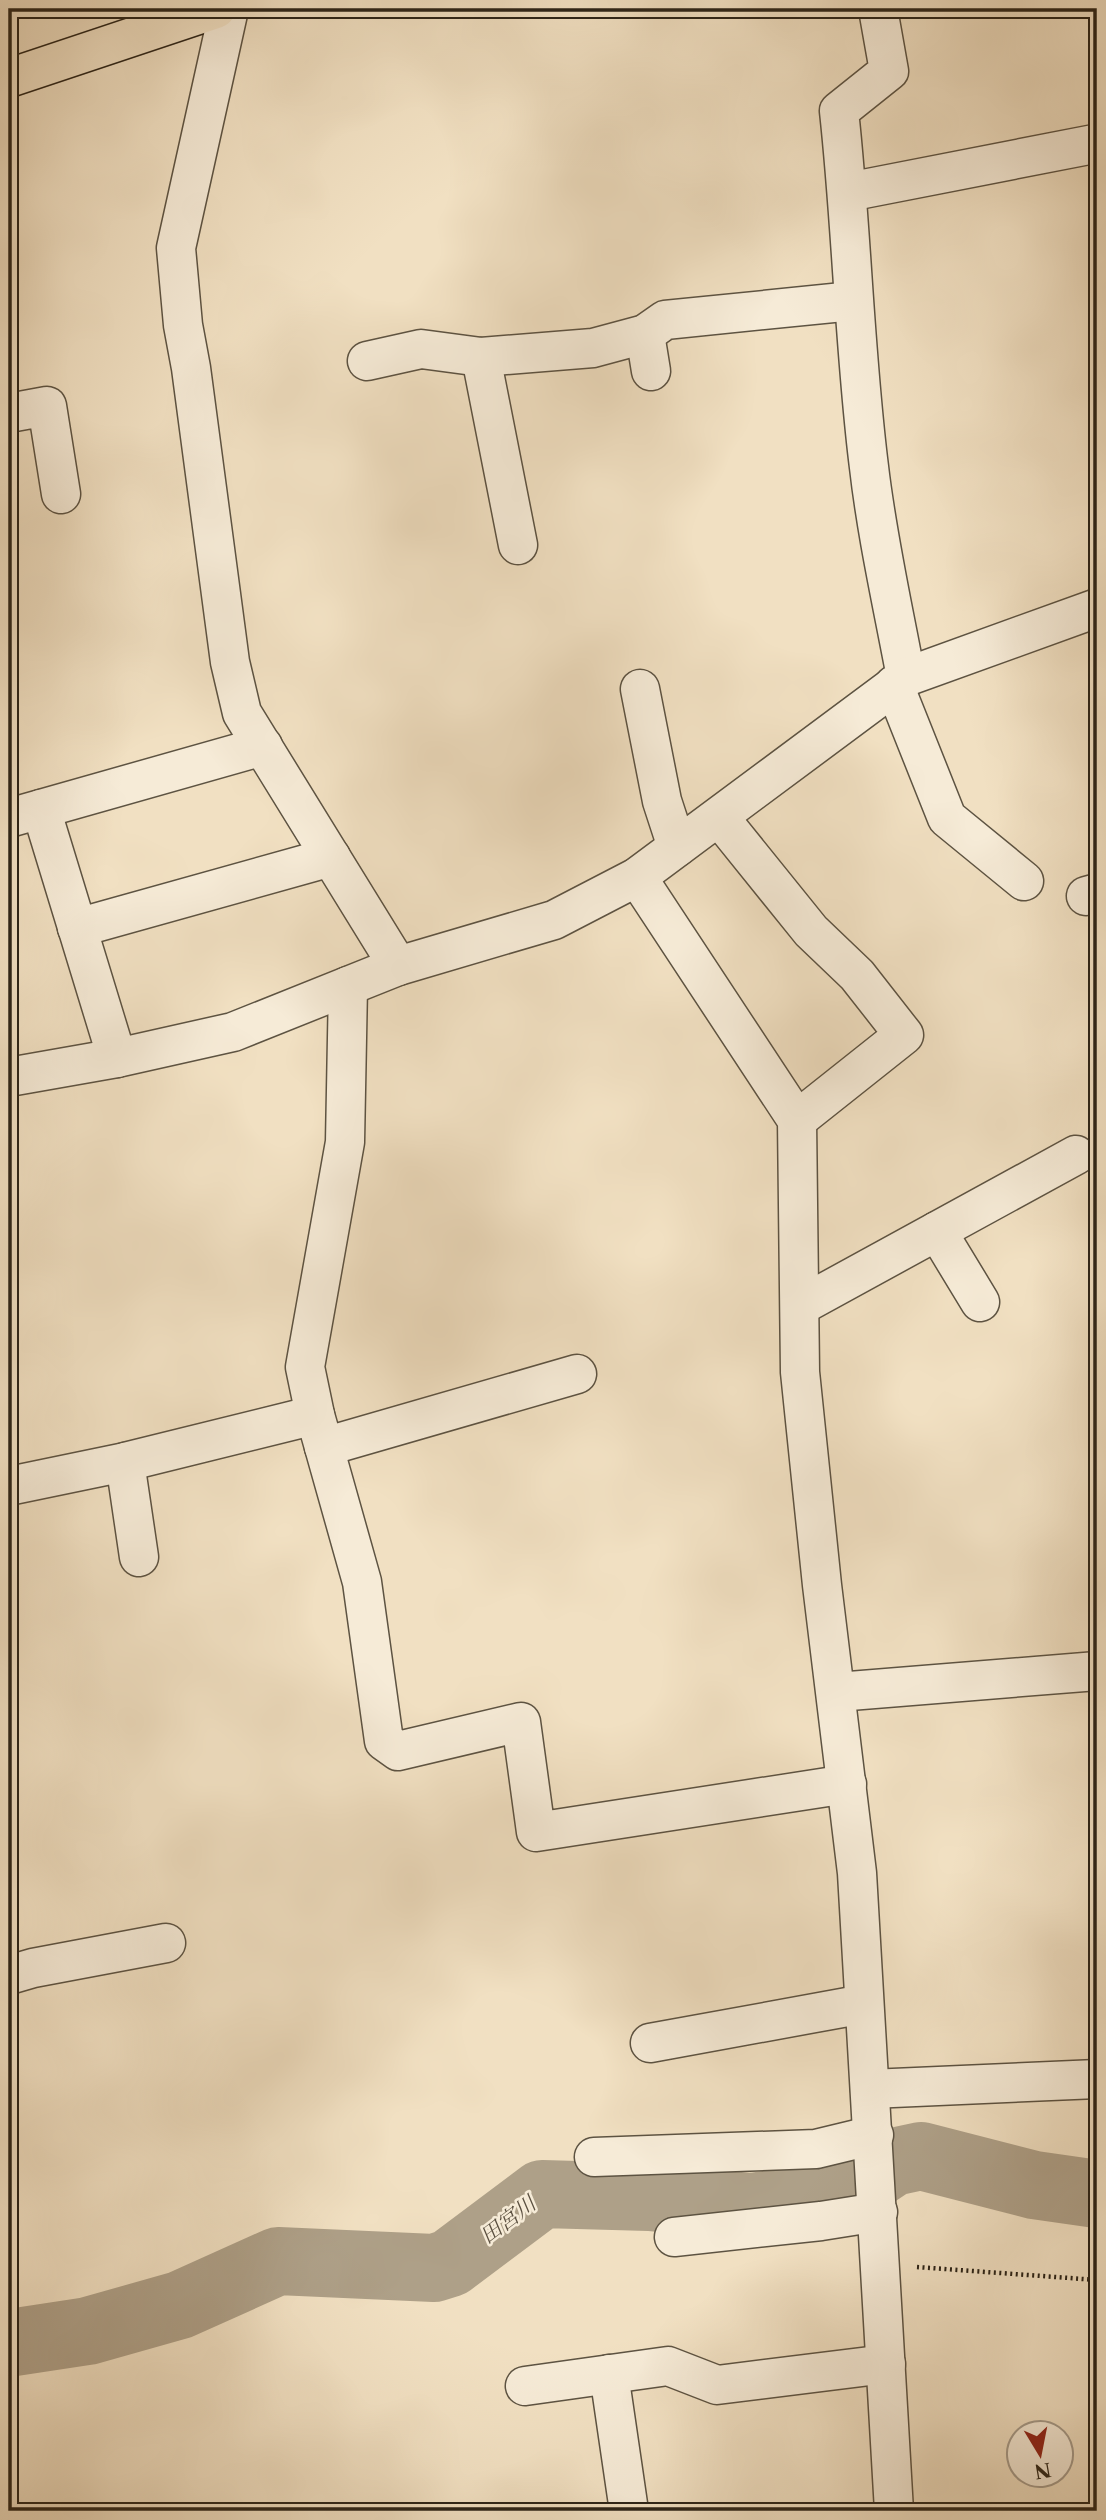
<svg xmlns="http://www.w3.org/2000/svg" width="1106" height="2520" viewBox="0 0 1106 2520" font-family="'Libre Caslon Text','Noto Serif JP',serif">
<rect width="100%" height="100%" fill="#f1e0c2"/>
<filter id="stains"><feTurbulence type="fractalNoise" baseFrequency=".00286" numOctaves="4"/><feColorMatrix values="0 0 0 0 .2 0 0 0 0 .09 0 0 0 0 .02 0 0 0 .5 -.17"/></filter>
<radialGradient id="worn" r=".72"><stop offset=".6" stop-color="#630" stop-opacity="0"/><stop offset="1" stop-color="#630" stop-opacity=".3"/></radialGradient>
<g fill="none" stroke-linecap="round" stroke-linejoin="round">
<polyline stroke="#aea088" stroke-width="68" points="9,2343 88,2331 180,2305 278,2261 434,2268 450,2263 542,2194 649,2197 751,2207 824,2196 857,2186 893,2162 921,2156 1034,2185 1097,2194"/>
<defs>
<g id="street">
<polyline points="229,9 176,248 183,325 191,368 230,662 242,713 398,966"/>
<path d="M878,9L889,71L839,111C852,229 854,348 869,467C877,537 893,607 906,677"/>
<polyline points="848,192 1094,144"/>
<polyline points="645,334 651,371"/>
<polyline points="481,357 518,545"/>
<polyline points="367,361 421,349 481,357 593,348 645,334 665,320 853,301"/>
<polyline points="9,413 47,406 61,494"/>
<polyline points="894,685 947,818 1024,881"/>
<polyline points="640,689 662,801 677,847"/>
<polyline points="41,809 117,1058"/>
<polyline points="719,817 811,931 857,975 904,1035 797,1120"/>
<polyline points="9,818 263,746"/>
<polyline points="637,877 797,1120 800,1372 822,1585 857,1873 894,2511"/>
<polyline points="1086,896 1097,893"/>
<polyline points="77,928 331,857"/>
<polyline points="348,986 345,1142 305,1367 315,1415 362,1582 384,1741 398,1751 521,1722 536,1832 847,1784"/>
<polyline points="9,1077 117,1058 233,1032 398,966 554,920 637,877 906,677 1097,608"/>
<polyline points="937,1231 980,1302"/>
<polyline points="800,1306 1076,1155"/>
<polyline points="324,1447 577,1374"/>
<polyline points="125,1462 139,1557"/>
<polyline points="9,1486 125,1462 315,1415"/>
<polyline points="837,1692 1097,1671"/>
<polyline points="9,1975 33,1968 166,1943"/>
<polyline points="650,2043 864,2004"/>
<polyline points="870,2089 1097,2079"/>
<polyline points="594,2157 816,2149 874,2135"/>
<polyline points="674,2237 821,2221 878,2212"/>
<polyline points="609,2374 629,2511"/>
<polyline points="525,2386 668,2366 717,2385 886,2364"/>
</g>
<polyline id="primary" points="9,78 216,9"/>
</defs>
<use href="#street" stroke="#5d5342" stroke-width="41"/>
<use href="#primary" stroke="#2c2418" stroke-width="41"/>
<polyline stroke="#2c2418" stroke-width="4.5" stroke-dasharray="2 3.5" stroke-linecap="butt" points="917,2267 1097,2280"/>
<use href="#street" stroke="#f6ebd7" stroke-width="38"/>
<use href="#primary" stroke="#f1e0c2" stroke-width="38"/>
</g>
<g text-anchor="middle" stroke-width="5" stroke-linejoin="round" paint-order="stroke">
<g font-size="21" font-style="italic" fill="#5a4f3f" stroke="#f6ebd7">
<text transform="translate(508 2220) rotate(-37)" y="7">田宮川</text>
</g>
</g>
<rect width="1106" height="2520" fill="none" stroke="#f1e0c2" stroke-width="35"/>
<rect x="10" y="10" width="1085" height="2499" fill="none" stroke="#2c2418" stroke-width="3.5"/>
<rect x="18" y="18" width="1071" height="2485" fill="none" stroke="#2c2418" stroke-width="2"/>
<g transform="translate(1040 2454) rotate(170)"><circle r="33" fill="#f6ebd7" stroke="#a59b8b" stroke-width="2"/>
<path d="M0-5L12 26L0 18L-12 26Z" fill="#8f2418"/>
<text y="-10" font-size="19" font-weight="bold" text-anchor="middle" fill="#2c2418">N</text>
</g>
<rect width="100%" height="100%" filter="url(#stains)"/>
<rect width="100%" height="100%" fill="url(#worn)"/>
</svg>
